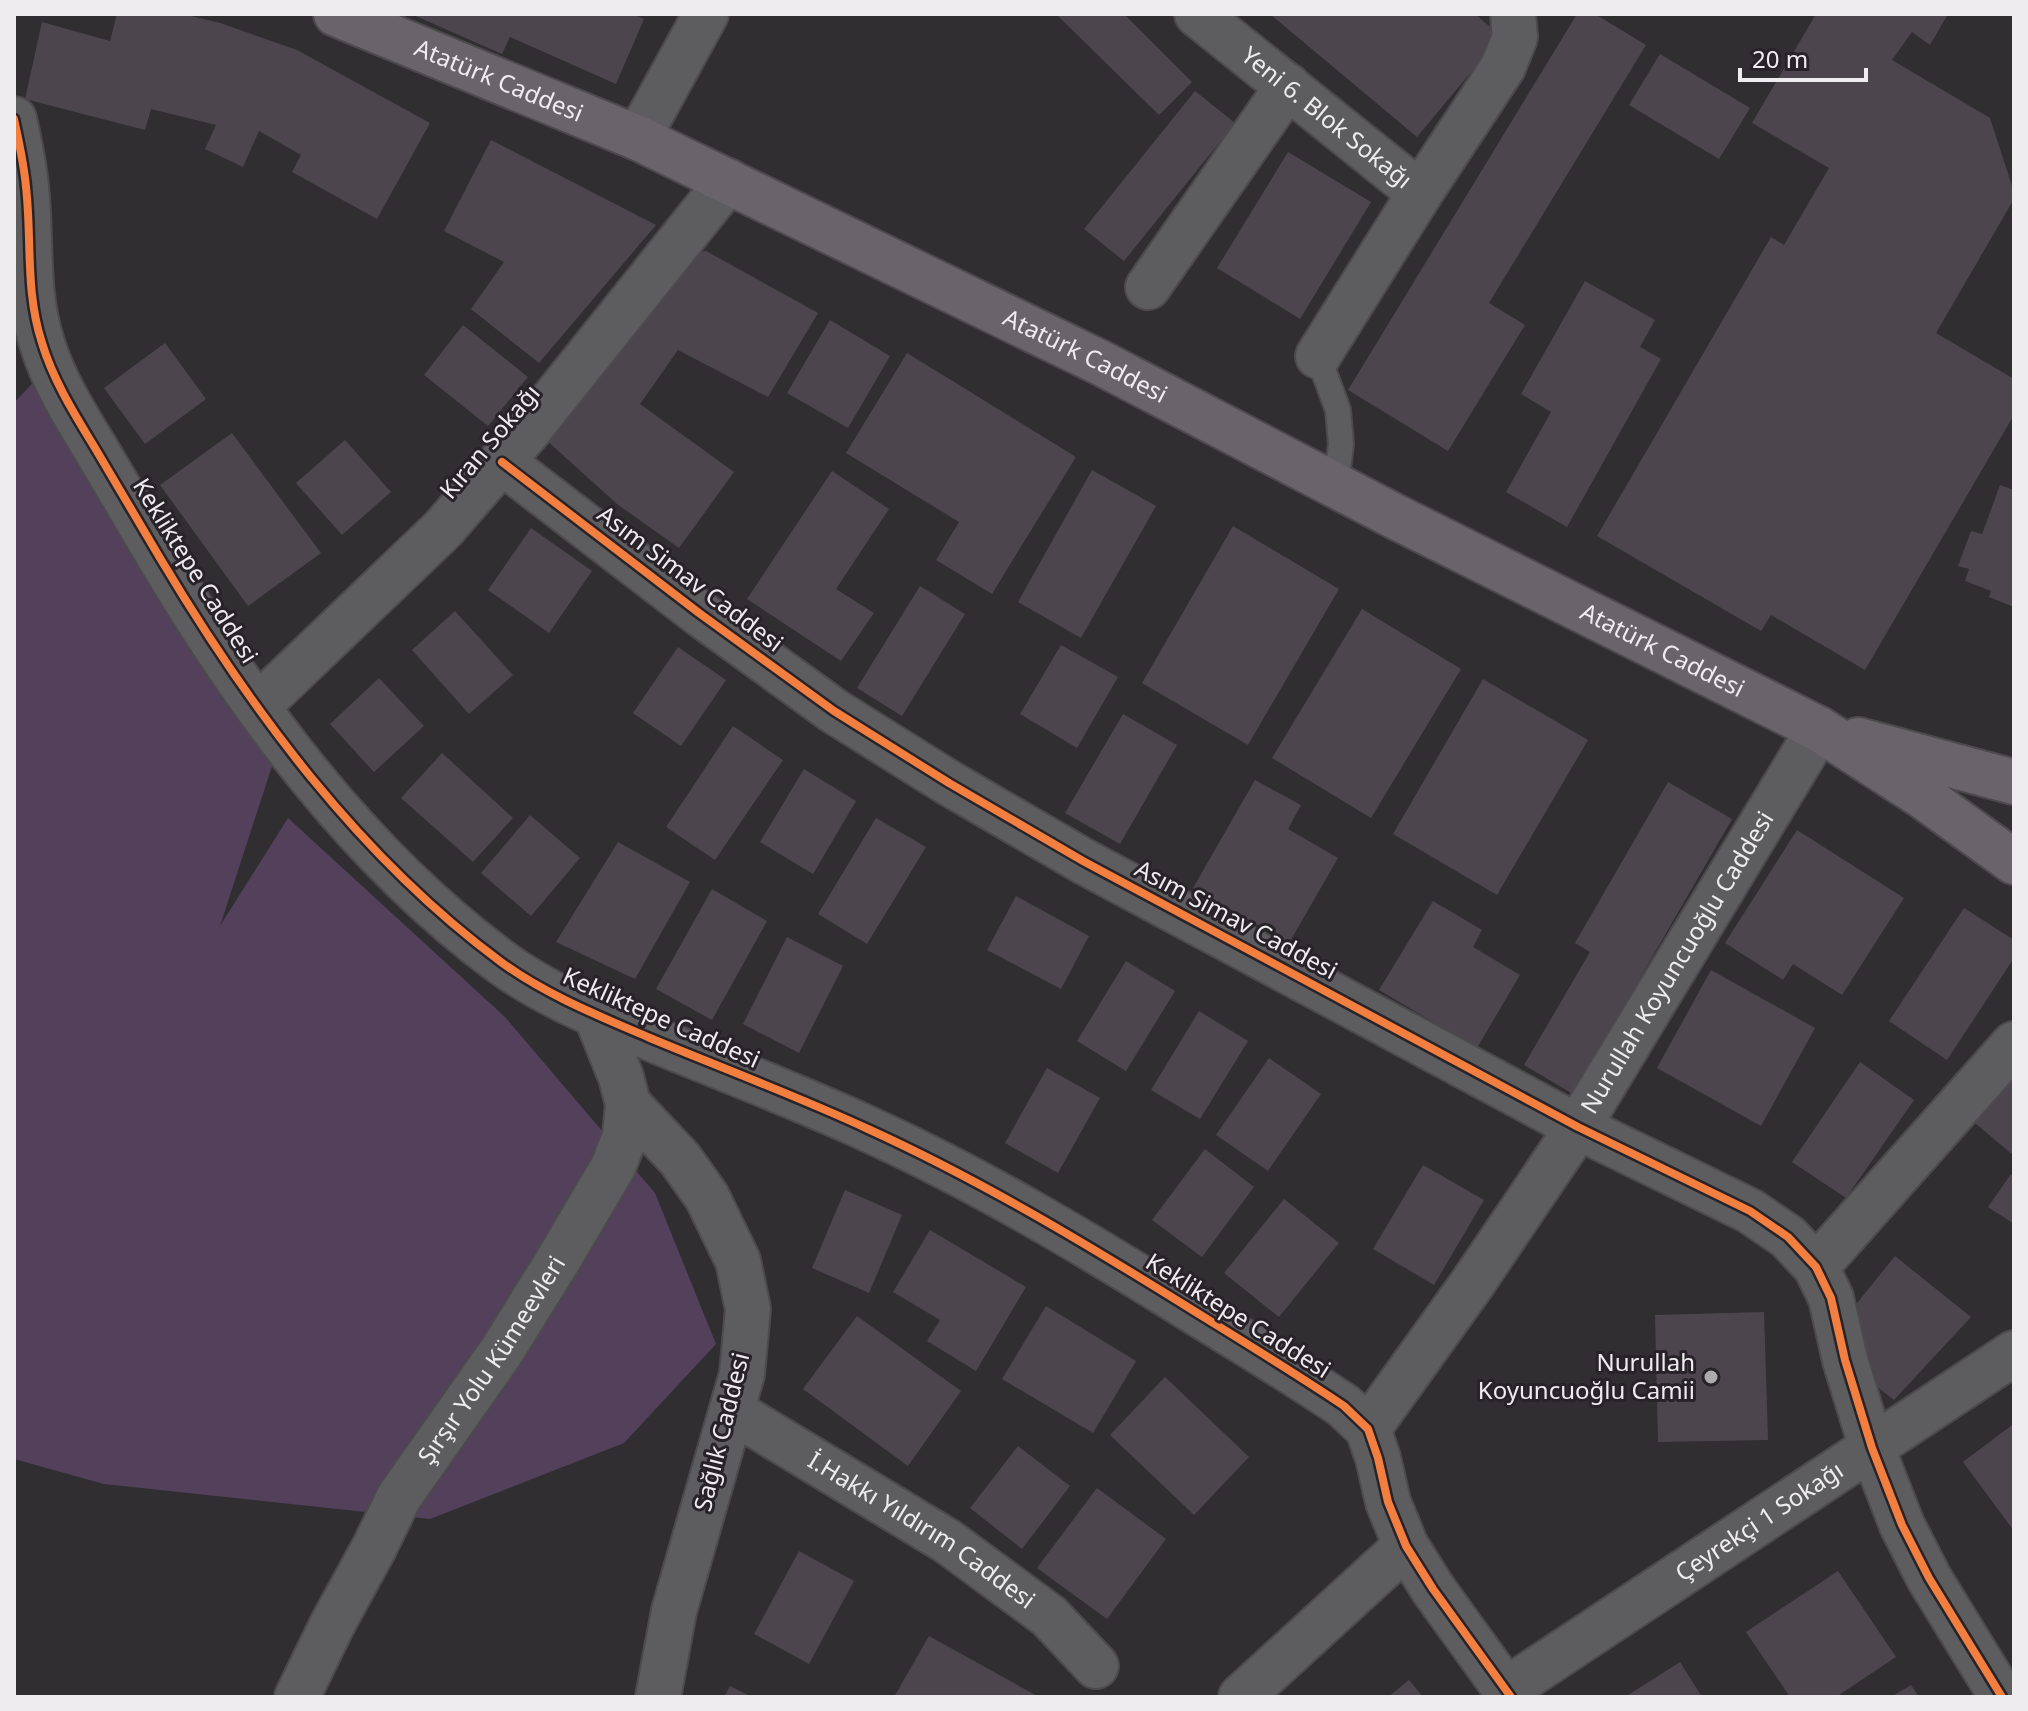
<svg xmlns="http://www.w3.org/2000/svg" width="2028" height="1711" viewBox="0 0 2028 1711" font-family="'Noto Sans',sans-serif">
<rect width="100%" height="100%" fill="#302e31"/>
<polygon fill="#53405b" points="41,374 274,760 220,926 288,818 505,1017 655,1193 716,1344 624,1443 430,1519 104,1484 14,1459 14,403"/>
<g fill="#4c454e">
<polygon points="117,14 183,14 220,23 297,50 430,123 377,219 292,172 301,155 259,131 243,167 205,149 216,125 151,109 145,130 25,99 42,22 110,41"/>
<polygon points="411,14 632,14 644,19 616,84 510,37 502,54"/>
<polygon points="1056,14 1124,14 1192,82 1159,115"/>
<polygon points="1270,14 1475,14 1501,36 1417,137"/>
<polygon points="1577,14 1595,14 1646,45 1489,303 1525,325 1448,451 1348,390"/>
<polygon points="1816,14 1948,14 1930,45 1912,32 1892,60 1990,118 2014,192 2014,199 1936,333 2014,379 2014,415 1865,670 1771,615 1761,631 1597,536 1771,237 1784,245 1829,168 1752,123"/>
<polygon points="1660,54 1750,108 1719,159 1629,105"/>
<polygon points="1195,91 1235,123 1124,261 1084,229"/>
<polygon points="491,140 656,225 539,363 471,309 504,262 444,231"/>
<polygon points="1288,152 1371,202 1300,319 1217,268"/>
<polygon points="706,251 818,313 768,397 678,350 640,404 734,472 679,548 617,504 544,438 691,253"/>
<polygon points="1585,281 1655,320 1640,347 1661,359 1567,527 1506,492 1551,412 1521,394"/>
<polygon points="830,320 890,356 848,428 787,393"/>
<polygon points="463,325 528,377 488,426 424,375"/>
<polygon points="165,343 206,399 145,444 104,388"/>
<polygon points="907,353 1076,457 992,594 936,560 959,522 846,453"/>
<polygon points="232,433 321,553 248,606 160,485"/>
<polygon points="345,440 391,492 342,535 296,483"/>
<polygon points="1092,470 1156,506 1081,638 1018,602"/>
<polygon points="832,471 889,509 836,589 874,613 841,661 747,599"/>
<polygon points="2000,485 2014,490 2014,607 1989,597 1991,591 1965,581 1969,569 1958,566 1971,531 1982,534"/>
<polygon points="1233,526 1339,589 1248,745 1142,683"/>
<polygon points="531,528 592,571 549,633 488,590"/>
<polygon points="920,586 965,614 902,716 857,688"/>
<polygon points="1362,609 1461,669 1371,818 1272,758"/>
<polygon points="455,611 513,675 469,714 412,650"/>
<polygon points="1061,645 1118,677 1077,748 1020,714"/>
<polygon points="678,647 726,680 681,746 633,713"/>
<polygon points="379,678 424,726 374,772 330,724"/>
<polygon points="1483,679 1588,740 1497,895 1393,834"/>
<polygon points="1123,714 1177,745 1120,844 1065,813"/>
<polygon points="733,726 783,760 715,860 666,827"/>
<polygon points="442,753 513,818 473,862 401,798"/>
<polygon points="804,769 856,801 813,874 760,842"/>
<polygon points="1255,780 1301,805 1288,829 1338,858 1289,943 1193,888"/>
<polygon points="1668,782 1732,819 1573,1094 1524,1065 1590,952 1575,943"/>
<polygon points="530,815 580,858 531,916 481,873"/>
<polygon points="876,818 926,847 867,944 818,914"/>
<polygon points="1797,830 1904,898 1842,995 1793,964 1783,980 1725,943"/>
<polygon points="618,842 690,882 635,979 556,942"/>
<polygon points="712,889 767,921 712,1020 656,989"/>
<polygon points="1016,896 1089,936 1061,989 987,950"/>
<polygon points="1433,901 1482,930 1473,947 1520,975 1477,1048 1379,990"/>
<polygon points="1964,908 2014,940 2014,958 1947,1060 1889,1021"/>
<polygon points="787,937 843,966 799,1053 743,1024"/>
<polygon points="1126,961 1175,991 1126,1071 1077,1041"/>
<polygon points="1711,970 1815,1028 1761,1126 1657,1068"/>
<polygon points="1199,1011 1248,1041 1200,1119 1151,1090"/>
<polygon points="1269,1058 1321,1094 1268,1171 1216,1135"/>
<polygon points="1860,1062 1914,1100 1846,1198 1792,1162"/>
<polygon points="1047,1068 1100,1098 1058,1173 1005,1143"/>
<polygon points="2014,1077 2014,1156 1975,1123"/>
<polygon points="1205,1149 1254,1187 1202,1257 1152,1220"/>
<polygon points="1423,1165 1484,1200 1434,1285 1373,1249"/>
<polygon points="2011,1174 2014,1176 2014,1224 1988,1207"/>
<polygon points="845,1190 902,1215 869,1293 812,1268"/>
<polygon points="1284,1199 1339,1243 1279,1317 1224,1273"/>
<polygon points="930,1230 1026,1287 976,1371 927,1341 940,1320 893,1292"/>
<polygon points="1895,1256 1971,1317 1894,1400 1866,1378 1853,1308"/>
<polygon points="1046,1306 1136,1361 1093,1433 1002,1379"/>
<polygon points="1764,1312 1768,1440 1658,1442 1655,1315"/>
<polygon points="857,1316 961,1391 908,1466 803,1389"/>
<polygon points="1165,1377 1249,1457 1194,1515 1110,1435"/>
<polygon points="2012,1425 2014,1427 2014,1531 1963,1462"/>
<polygon points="1018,1446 1070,1486 1022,1549 970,1508"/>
<polygon points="1097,1488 1166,1539 1107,1619 1037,1568"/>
<polygon points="799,1551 854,1581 809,1664 754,1634"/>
<polygon points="1838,1571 1896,1657 1836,1697 1790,1697 1746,1632"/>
<polygon points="929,1636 1039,1697 894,1697"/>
<polygon points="1680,1662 1702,1697 1625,1697"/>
<polygon points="1409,1680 1423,1697 1388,1697"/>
<polygon points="1911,1685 1919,1697 1891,1697"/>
<polygon points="730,1686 752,1697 724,1697"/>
</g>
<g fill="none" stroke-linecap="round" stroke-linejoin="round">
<defs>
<polyline id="service" points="1318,356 1338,410 1341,444 1336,486"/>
<g id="minor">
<path id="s1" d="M1197,14L1420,193"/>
<polyline points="638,138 706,14"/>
<polyline points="1148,287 1288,86"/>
<polyline points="1318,356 1420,193 1503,67 1515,37 1513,14"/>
<polyline points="258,706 443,529 528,431 728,181"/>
<polyline points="1816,1267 2014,1044"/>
<path id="s2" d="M732,1411L947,1541L1049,1616L1096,1666"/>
<path id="s3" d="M1506,1690L2014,1353"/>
<path id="s4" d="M297,1697L332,1625L374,1548L399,1497L501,1352L557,1262L613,1167L625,1136L628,1104L621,1077L596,1015"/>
</g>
<g id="tertiary">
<path d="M14,119C19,142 24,164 26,187C32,240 25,291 42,343C53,380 75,415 95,448C117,485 139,522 160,558C250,709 359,857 501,962C546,995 599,1016 650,1038C722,1068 797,1096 868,1129C978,1179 1083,1242 1186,1306C1239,1339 1292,1371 1344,1406L1368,1429L1378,1458L1388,1502L1406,1546L1433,1589L1511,1697"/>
<polyline points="502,462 699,613 834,711 949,783 1083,861 1578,1127 1750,1211 1788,1237 1816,1267 1831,1298 1845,1360 1872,1448 1902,1525 1929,1578 2002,1697"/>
<polyline points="628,1104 680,1159 707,1197 738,1261 748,1309 742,1374 674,1611 658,1697"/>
<path id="s5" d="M1368,1429L1472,1284L1578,1127L1819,729"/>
<polyline points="1241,1697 1406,1546"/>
</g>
<g id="secondary">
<path id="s6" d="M336,14L638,138L1101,363L1396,517L1819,729L1921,795L2014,862"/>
<polyline points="1858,740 2014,782"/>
</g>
</defs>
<use href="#service" stroke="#4c4a4c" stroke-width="28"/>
<use href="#minor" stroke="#4c4a4c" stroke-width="48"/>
<use href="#tertiary" stroke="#4c4a4c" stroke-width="48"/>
<use href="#secondary" stroke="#4c4a4c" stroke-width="48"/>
<use href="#service" stroke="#5d5c5e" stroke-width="24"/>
<use href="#minor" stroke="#5d5c5e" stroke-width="44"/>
<use href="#tertiary" stroke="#5d5c5e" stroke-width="44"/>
<use href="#secondary" stroke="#686469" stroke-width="44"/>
<defs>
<g id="cycleway">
<path d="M14,119C19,142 24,164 26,187C32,240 25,291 42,343C53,380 75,415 95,448C117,485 139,522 160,558C250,709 359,857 501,962C546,995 599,1016 650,1038C722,1068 797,1096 868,1129C978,1179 1083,1242 1186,1306C1239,1339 1292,1371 1344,1406L1368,1429L1378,1458L1388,1502L1406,1546L1433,1589L1511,1697"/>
<polyline points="502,462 699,613 834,711 949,783 1083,861 1578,1127 1750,1211 1788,1237 1816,1267 1831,1298 1845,1360 1872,1448 1902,1525 1929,1578 2002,1697"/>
</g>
</defs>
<use href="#cycleway" stroke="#272328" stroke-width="13"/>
<use href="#cycleway" stroke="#f27e40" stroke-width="8"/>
</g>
<circle fill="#acaaac" stroke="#272328" stroke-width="3" cx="1711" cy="1377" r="8"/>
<g text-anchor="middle" stroke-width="6" stroke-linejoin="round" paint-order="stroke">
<g font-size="24" fill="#eeecef" stroke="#272328">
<text dy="8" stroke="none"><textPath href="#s6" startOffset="176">Atatürk Caddesi</textPath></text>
<text dy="8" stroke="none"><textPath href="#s1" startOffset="166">Yeni 6. Blok Sokağı</textPath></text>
<text dy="8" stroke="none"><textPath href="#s6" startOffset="824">Atatürk Caddesi</textPath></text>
<text transform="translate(490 442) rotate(-50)" y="8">Kıran Sokağı</text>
<text transform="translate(195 571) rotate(58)" y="8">Kekliktepe Caddesi</text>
<text transform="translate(690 579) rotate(37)" y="8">Asım Simav Caddesi</text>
<text dy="8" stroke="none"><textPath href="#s6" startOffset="1472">Atatürk Caddesi</textPath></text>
<text transform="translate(1236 920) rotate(28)" y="8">Asım Simav Caddesi</text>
<text dy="8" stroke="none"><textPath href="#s5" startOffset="560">Nurullah Koyuncuoğlu Caddesi</textPath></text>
<text transform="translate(661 1018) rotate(24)" y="8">Kekliktepe Caddesi</text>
<text transform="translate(1238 1316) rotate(32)" y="8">Kekliktepe Caddesi</text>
<text dy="8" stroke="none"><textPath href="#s4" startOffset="390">Şırşır Yolu Kümeevleri</textPath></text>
<text transform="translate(722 1432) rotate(-76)" y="8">Sağlık Caddesi</text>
<text dy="8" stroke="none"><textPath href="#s3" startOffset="304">Çeyrekçi 1 Sokağı</textPath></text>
<text dy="8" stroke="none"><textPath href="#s2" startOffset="224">İ.Hakkı Yıldırım Caddesi</textPath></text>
</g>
<g font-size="24" fill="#eeecef" stroke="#272328" text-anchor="end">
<text x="1695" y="1371">Nurullah<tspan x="1695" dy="28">Koyuncuoğlu Camii</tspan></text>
</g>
</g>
<rect width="2028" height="1711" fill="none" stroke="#eeecef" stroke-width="32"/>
<path d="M1740 68v12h126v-12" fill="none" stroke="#eeecef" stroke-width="4"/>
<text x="1752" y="68" font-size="24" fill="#eeecef" stroke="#272328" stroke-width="6" paint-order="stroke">20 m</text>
</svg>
